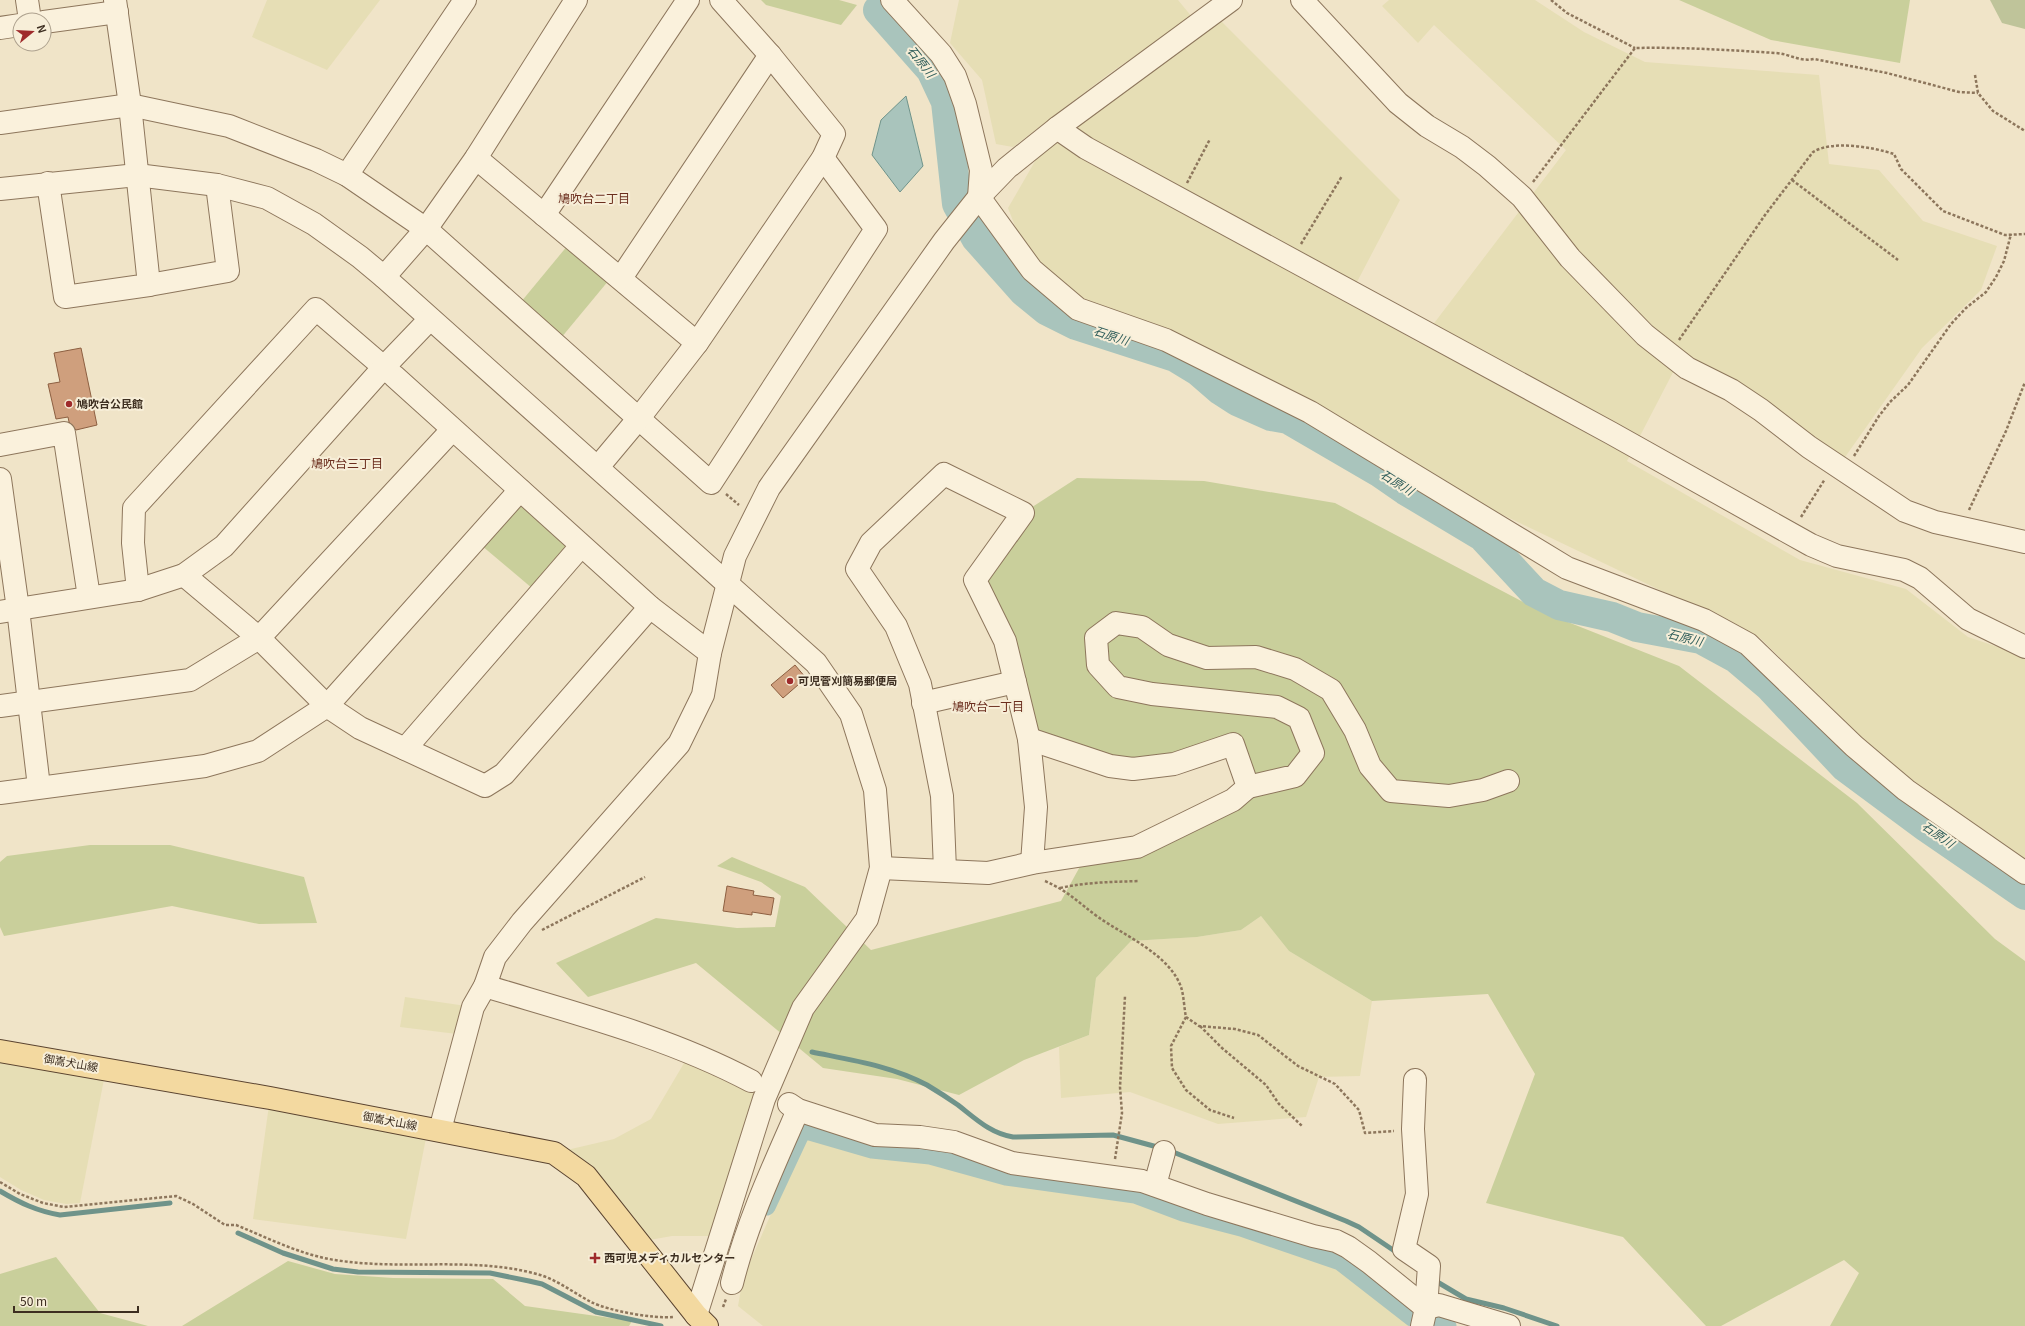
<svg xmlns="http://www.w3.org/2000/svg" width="2025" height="1326" viewBox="0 0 2025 1326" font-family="Georgia,'Noto Sans JP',serif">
<rect width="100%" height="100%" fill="#f0e4c8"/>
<g fill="#e6deb5">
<polygon points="267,0 380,0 327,70 252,37"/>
<polygon points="959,0 1178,0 1192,17 1110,73 1013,147 996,144 982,80 950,43"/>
<polygon points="1389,0 1535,0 1584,32 1645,62 1819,75 1829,164 1879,170 1923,221 1997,246 1981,290 1922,348 1843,460 1682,355 1627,461 1800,560 1906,589 1968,637 2025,656 2025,874 1909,784 1760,638 1501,514 1343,432 1078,309 1032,270 1008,208 1038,156 1204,32 1221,21 1400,200 1347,301 1419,343 1566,150 1434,25 1418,43 1382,6"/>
<polygon points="1261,916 1289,951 1372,1001 1360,1076 1319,1077 1306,1117 1218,1124 1130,1092 1061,1098 1059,1047 1089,1035 1096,978 1131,941 1197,937 1241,930"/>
<polygon points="405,997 473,1007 465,1035 400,1027"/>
<polygon points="0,1051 106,1069 80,1203 66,1204 44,1200 21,1190 0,1177"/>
<polygon points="690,1053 767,1092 721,1236 672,1236 638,1242 554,1153 614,1139 651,1119"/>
<polygon points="270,1098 428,1128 406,1239 253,1219"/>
<polygon points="806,1134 872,1153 927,1160 1006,1182 1135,1199 1338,1266 1410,1322 1425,1326 763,1326 738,1306 743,1278"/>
</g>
<g fill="#c9cf9b">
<polygon points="761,0 839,0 857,5 841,25 766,5"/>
<polygon points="1679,0 1910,0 1900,63 1771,40"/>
<polygon points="573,239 614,274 556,344 516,308"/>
<polygon points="1077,478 1204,481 1335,503 1540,611 1679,666 1857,803 1995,939 2025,961 2025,1326 1830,1326 1859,1273 1844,1260 1721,1326 1706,1326 1623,1237 1486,1203 1535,1074 1488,994 1372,1001 1289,951 1261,916 1241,930 1197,937 1131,941 1096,978 1089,1035 1024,1060 959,1095 897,1079 823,1068 696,963 588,997 556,963 656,918 737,928 775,927 781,896 761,882 717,866 732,857 805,887 871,950 1061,901 1083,861 1251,786 1233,744 1133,769 1029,739 975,580 1023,513"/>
<polygon points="520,490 581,546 539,594 475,540"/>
<polygon points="90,845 170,845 304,877 317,923 259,924 172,906 4,936 0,927 0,862 7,856"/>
<polygon points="56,1257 100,1313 148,1326 0,1326 0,1274"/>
<polygon points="288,1261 335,1274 393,1278 493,1279 525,1306 632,1321 629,1326 182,1326"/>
</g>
<polygon fill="#bfc49a" points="1990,0 2025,0 2025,29 2002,23"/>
<polygon fill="#a9c4bc" stroke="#6f938a" points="906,96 923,166 900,192 872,155 881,120"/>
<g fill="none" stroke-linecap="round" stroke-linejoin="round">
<g stroke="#6f938a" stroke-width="5">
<path d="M812,1052C851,1060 892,1066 927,1085C937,1091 948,1098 958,1105C976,1119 990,1133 1013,1137L1113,1135L1161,1148"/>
<polyline points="1168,1150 1346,1221 1359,1227 1399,1254"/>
<path d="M0,1191C20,1203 37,1211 60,1215L170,1203"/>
<polyline points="238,1233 283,1253 333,1269 358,1272 490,1273 529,1281 542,1284 596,1312 661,1326"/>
<polyline points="1434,1280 1466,1299 1504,1308 1557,1326"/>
</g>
<polyline stroke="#a9c4bc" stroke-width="17" points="767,1207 803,1130 872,1150 930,1156 1006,1177 1135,1195 1183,1213 1241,1228 1340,1262 1412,1318 1448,1326"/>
<polyline stroke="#a9c4bc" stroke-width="30" points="888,0 878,10 931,70 946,102 957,204 976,238 1024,292 1046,310 1076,325 1175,357 1198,371 1220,390 1237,401 1271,416 1288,419 1379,472 1405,490 1482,536 1534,592 1559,605 1612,617 1637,627 1701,639 1736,658 1769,686 1845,767 1926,827 2025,895"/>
</g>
<g fill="#cf9f7d" stroke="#8d5f41">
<polygon points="81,348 97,425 76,430 69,422 68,417 56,419 48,384 60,382 54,353"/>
<polygon points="795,665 806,678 783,698 771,685"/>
<polygon points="727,886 754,891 753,895 774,898 771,915 752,912 752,915 723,911"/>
</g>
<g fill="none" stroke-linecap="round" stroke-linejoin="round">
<defs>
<g id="minor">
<polyline points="27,0 30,20"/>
<polyline points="892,0 941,54 955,76 965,104 981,170 979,197 1032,270 1078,309 1166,340 1310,412 1567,568 1704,620 1748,644 1854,746 1906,790 2025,873"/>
<polyline points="1302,0 1398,103 1427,126 1462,147 1487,166 1522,197 1570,258 1645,335 1687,368 1731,390 1761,410 1809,447 1905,511 1935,522 2025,542"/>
<polyline points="44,22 117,12"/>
<polyline points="0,28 20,25"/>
<polyline points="0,123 130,105 229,126 316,160 347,175 426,229 711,483 876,229 823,158"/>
<polyline points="1057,128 1086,148 1611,433 1811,545 1837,556 1904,570 1920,578 1968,619 2025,647"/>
<polyline points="476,158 697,343"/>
<polyline points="347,175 465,0"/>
<polyline points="48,183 65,297 149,285 130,105 115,0"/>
<polyline points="0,189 137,175 217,185 267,198 314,224 360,257 384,277 816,663 851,714 875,790 881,868 867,919 803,1008 764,1099 696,1315"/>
<polyline points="544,215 688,0"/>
<polyline points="384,277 426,229 476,158 576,0"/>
<polyline points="621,278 770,55"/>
<polyline points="149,285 228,271 217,185"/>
<polyline points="0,445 64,433 89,597"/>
<polyline points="598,467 639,418 697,343 823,158 834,134 770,55 721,0"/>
<polyline points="0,479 18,609 39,787"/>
<polyline points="184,575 259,638 327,706 360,728 485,786 504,774 650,607"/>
<polyline points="138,590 133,543 134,508 316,309 394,376 650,607 710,653"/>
<polyline points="0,612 138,590 184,575 224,546 383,368 430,319"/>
<polyline points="923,703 1015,682"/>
<polyline points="0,706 190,680 259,638 452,430"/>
<polyline points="405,749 581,546"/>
<polyline points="1248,787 1295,776 1313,753 1299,718 1277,707 1152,694 1118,687 1098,665 1096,638 1116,623 1142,627 1168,645 1207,658 1256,657 1295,669 1331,690 1355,730 1370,766 1391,791 1449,796 1483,790 1508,781"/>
<polyline points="0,793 205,766 258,751 327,706 520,490"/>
<polyline points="881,868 988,873 1032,863 1137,847 1233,800 1248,787 1233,744 1174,764 1133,769 1110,766 1029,739"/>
<polyline points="945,870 942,796 920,684 896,626 857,569 871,543 944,474 1023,513 975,580 1005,641 1029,739 1036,807 1032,863"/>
<path d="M485,986C574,1013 668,1037 751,1081"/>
<polyline points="1415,1080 1413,1129 1417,1194 1404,1249 1429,1266 1426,1308 1422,1326"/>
<polyline points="789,1104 798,1110 875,1135 920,1137 954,1142 1012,1163 1142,1181 1207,1204 1313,1236 1336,1241 1348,1247 1369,1262 1426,1308 1439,1305 1509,1326"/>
<polyline points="440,1130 473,1007 485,986 495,957 522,922 679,744 703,695 710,653 735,556 769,488 944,241 979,197 1007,168 1057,128 1231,0"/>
<polyline points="1155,1185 1164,1152"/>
<path d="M732,1283C747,1223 773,1167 798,1110"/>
</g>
<polyline id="major" points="0,1051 270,1098 554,1153 586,1176 696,1315 707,1326"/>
</defs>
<use href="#minor" stroke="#8d765c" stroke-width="24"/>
<use href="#major" stroke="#5b4430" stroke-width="24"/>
<g stroke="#8d765c" stroke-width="2.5" stroke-dasharray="3 2" stroke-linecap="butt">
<polyline points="1551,0 1567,13 1635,48"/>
<polyline points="1975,75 1978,93 1993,111 2025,131"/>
<polyline points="1792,180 1898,260"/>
<path d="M1533,182L1635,48C1682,47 1728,50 1776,53C1790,54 1800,62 1814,59L1887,73L1959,92L1978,93"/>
<polyline points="1187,183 1210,139"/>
<polyline points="1301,244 1342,176"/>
<path d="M1679,340L1765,215L1813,152C1833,140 1872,147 1894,154L1901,169L1943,211L2005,235L2025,234"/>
<polyline points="1854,456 1879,416 1890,402 1908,385 1951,324 1966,308 1986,292 1996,277 2004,261 2011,234"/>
<polyline points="726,494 739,505"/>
<polyline points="1969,510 2006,431 2025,382"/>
<polyline points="1801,517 1825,479"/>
<path d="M1045,881C1068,891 1079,903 1098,917C1125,936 1169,954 1181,987C1184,996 1184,1008 1186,1017L1199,1026L1235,1029L1258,1035L1298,1066L1335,1084L1359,1110L1365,1133L1394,1131"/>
<path d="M1060,888C1087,882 1112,882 1139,881"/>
<polyline points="542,930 645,877"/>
<polyline points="1186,1017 1171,1046 1172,1068 1186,1090 1210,1110 1234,1118"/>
<polyline points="1200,1026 1222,1048 1266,1085 1279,1104 1302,1126"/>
<polyline points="1115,1159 1122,1113 1120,1087 1125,996"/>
<path d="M0,1182L20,1194L43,1203L64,1207L176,1196L193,1204L225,1225H236C268,1238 301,1255 335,1260C404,1271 470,1256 537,1274C556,1279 574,1293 591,1302C609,1311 654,1319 674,1317"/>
<polyline points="723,1307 726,1299"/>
</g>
<use href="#minor" stroke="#faf1dc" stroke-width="22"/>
<use href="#major" stroke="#f3d9a0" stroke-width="22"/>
</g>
<g fill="#9e2a2b" stroke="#f7eed8" stroke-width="1.5">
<circle cx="69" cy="404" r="4"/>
<circle cx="790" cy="681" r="4"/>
<path d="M593 1252h4v4h4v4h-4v4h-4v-4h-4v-4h4z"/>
</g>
<g text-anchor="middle" stroke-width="4" stroke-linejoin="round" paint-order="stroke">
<g font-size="11" font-weight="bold" fill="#3d2e20" stroke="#f7eed8" text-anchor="start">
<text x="77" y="408">鳩吹台公民館</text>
<text x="798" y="685">可児菅刈簡易郵便局</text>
<text x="604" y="1262">西可児メディカルセンター</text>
</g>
<g font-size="11" fill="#3d2e20" stroke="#f7eed8">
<text transform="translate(71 1063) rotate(10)" y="4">御嵩犬山線</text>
<text transform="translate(390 1121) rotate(11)" y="4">御嵩犬山線</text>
</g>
<g font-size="12" font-style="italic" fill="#2f5d5a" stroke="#f7eed8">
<text transform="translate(921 62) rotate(52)" y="4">石原川</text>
<text transform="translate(1111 336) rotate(18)" y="4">石原川</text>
<text transform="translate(1397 483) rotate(32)" y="4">石原川</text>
<text transform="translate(1685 638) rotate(14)" y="4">石原川</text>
<text transform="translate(1938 835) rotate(35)" y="4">石原川</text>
</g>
<g font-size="12" fill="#6b2e1e" stroke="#f7eed8">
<text x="594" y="203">鳩吹台二丁目</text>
<text x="347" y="468">鳩吹台三丁目</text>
<text x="988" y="711">鳩吹台一丁目</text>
</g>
</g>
<g transform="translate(32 32) rotate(72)"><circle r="19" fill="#f7eed8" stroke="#ada18e"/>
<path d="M0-3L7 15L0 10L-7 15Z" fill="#9e2a2b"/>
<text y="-6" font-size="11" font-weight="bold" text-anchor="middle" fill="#3d2e20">N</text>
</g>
<path d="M14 1306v6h124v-6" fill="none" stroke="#3d2e20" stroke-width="2"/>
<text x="20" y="1306" font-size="12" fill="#3d2e20" stroke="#f7eed8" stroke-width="3" paint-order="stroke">50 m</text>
</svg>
